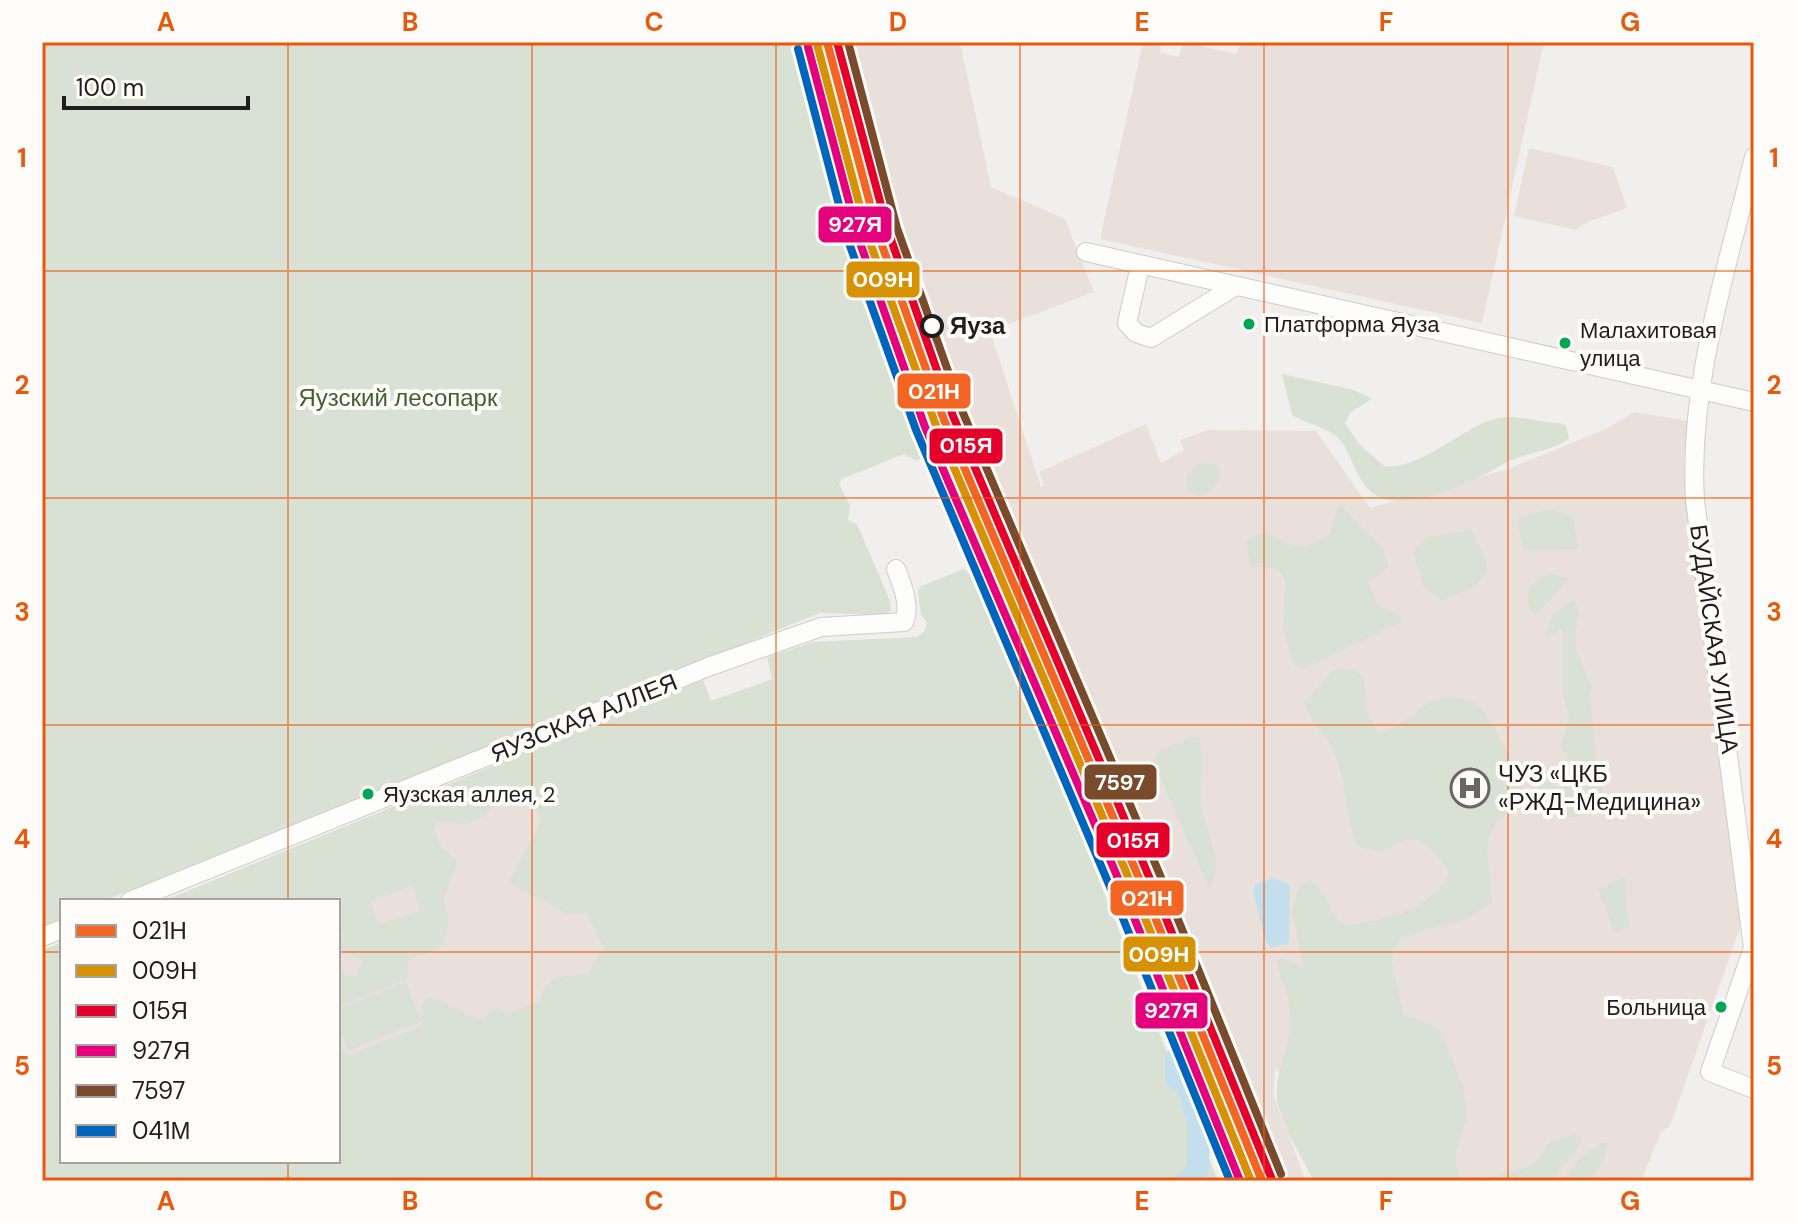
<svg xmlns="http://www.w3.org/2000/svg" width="1796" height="1223" viewBox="0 0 1796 1223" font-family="'DM Sans',sans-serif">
<rect width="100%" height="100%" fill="#f1efed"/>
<g fill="#e9e0dc">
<polygon points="804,42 960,42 991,187 1065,219 1094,292 990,331 1041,487 1044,485 1039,472 1146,424 1161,463 1184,450 1180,440 1208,430 1316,431 1370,508 1508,469 1608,428 1634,412 1688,421 1684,459 1743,919 1670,1126 1661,1132 1641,1181 1321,1181 1276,1066 1273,1094 1306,1181 1241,1181 906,388 807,62"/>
<polygon points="1143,42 1162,42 1160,53 1179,57 1183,42 1237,54 1240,42 1544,42 1482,323 1100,239"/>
<polygon points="1529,148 1613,167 1627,208 1588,222 1576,230 1514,216"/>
<polygon points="552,742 631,924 585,995 338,1096 338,901 163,901"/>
</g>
<g fill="#d9e0d4" fill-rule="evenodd">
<polygon points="42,42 804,42 906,388 926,435 927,454 917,461 904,454 842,479 839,484 850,505 848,520 857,524 890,601 891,610 884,615 820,613 103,901 62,901 62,918 42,926"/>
<path d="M1282,374L1354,390L1372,399L1351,412L1345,423L1359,444L1384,466C1418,472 1465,425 1498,418C1517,414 1541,423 1561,423L1566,426L1569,438C1561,449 1523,453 1507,462C1479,479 1399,520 1369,490C1354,475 1352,451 1337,437C1325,426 1306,424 1292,415Z"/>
<polygon points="1200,462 1218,465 1221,476 1211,492 1199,496 1187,493 1187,475"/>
<path d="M1341,505L1383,549L1389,567L1369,582L1377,605L1400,615L1403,621L1304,669L1294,666L1283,630L1285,579L1277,569L1250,566L1246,542L1250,537L1268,533C1299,550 1299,550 1331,534L1336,509Z"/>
<polygon points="1548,510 1573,515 1578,549 1523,550 1517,517"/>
<polygon points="1471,530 1486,558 1487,571 1476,586 1442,601 1423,586 1413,551 1426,537"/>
<path d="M964,569L983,587L1218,1181H42V950L62,942V1161H338V1046L348,1056L422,1025L421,1022L348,1051L338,1028V1009L406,982L420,1018L424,999L433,997L478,1019H484L494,1008L512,1012L539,1001C548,971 561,979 589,973L604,948L586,913L568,914L508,883L541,821L534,804L502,786L485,817L466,824L438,821L434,830L441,846L456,859V868L443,900C449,918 454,941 432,951C424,955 416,955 408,961L407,979L338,1007V969L355,977L363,960L338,949L343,934L338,931V901H163L703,680L711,701L772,679L767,657L813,642L916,637L924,632L927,623L921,615L918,591L921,586ZM412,886L421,911L379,924L370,902Z"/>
<path d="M1553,573L1569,579L1538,613H1531C1522,590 1532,579 1553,573Z"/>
<polygon points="1574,599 1580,614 1575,632 1576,648 1592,688 1590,692 1596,758 1604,795 1602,812 1565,818 1542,799 1536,781 1541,777 1558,788 1574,784 1581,778 1561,746 1569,718 1563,694 1563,632 1560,629 1549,637 1545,634 1551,616"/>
<path d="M1334,669L1352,670L1364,676L1367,711L1378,734C1402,729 1415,708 1437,699C1449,695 1468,698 1479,706C1490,715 1519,774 1523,788C1524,809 1504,812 1494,827C1480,848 1493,880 1492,902L1470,917L1401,939L1393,950L1392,962L1404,1016L1428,1022L1438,1029C1447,1045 1465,1087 1467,1105C1471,1132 1441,1155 1465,1181H1314L1288,1133L1277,1102V1083L1290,1032L1288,997L1276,961L1281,958L1303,967L1292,910L1299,886L1310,880C1332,893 1327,917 1347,925C1385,920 1429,911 1449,875C1443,858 1421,832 1400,842C1394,845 1389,850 1383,852L1358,847C1344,817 1347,779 1333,749C1322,726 1312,732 1305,702Z"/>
<path d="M1193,736L1199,738C1206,763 1199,777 1201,801C1203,835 1227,854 1209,888L1153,762L1159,751Z"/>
<polygon points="1625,877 1629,926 1615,934 1598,888"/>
<polygon points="1575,1135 1581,1136 1581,1143 1552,1181 1477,1181 1525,1168 1536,1161 1550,1141"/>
<polygon points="1602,1143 1608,1143 1603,1162 1590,1181 1562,1181 1580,1158"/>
</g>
<polygon fill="#c3deec" points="1273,878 1290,885 1289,943 1272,948 1266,942 1253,892 1255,885"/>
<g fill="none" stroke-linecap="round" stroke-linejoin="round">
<polyline stroke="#c3deec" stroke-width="4" points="1176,1059 1236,1162"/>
<polyline stroke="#c3deec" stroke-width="22" points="1187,1181 1198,1170 1199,1124 1188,1086 1176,1078 1176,1059 1189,1049"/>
<defs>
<g id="minor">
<path d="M1754,157C1727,270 1688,384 1695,500L1753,948L1710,1072L1754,1089"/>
<polyline points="1086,252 1754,402"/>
<polyline points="1140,266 1127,323 1136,333 1151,338 1234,287"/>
<path d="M130,901L708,667L821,627L904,622C911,606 902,584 896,569"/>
<polyline points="42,937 62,929"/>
</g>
</defs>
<use href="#minor" stroke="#cecccb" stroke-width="20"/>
<use href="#minor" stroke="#fdfdfc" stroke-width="18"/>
<defs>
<polyline id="rail-1" points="827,42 878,234 944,420 1141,883 1262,1181"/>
<polyline id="rail-2" points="817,44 868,237 935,423 1132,886 1251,1181"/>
<polyline id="rail-3" points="837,42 888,231 953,416 1150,879 1271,1177"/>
<polyline id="rail-4" points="808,47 859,240 925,427 1123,890 1240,1181"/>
<polyline id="rail-5" points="848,42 897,228 963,413 1160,875 1281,1174"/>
<polyline id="rail-6" points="798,49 849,243 916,430 1113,894 1230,1181"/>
</defs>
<use href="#rail-1" stroke="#fffcfa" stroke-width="14"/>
<use href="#rail-2" stroke="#fffcfa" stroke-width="14"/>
<use href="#rail-3" stroke="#fffcfa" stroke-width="14"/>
<use href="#rail-4" stroke="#fffcfa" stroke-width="14"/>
<use href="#rail-5" stroke="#fffcfa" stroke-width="14"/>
<use href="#rail-6" stroke="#fffcfa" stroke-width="14"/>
<use href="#rail-1" stroke="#f26522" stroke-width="8"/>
<use href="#rail-2" stroke="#d79104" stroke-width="8"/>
<use href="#rail-3" stroke="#e4002b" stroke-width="8"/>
<use href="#rail-4" stroke="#e5007d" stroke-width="8"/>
<use href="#rail-5" stroke="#7a4b2a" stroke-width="8"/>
<use href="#rail-6" stroke="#0065bd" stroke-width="8"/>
</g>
<path fill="none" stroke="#e8590c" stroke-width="2" stroke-opacity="0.55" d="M288,42V901M532,42V1181M776,42V1181M1020,42V1181M1264,42V1181M1508,42V1181M42,271H1754M42,498H1754M42,725H1754M42,952H62M338,952H1754M288,1161V1181"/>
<defs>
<symbol id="hospital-ring" viewBox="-11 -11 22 22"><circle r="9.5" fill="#fffcfa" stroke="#686666" stroke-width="1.5"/><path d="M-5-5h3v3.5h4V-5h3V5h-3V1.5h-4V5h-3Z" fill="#686666"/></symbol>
</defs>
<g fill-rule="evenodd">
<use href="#hospital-ring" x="1448" y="766" width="44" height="44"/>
</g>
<g fill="#00a651" stroke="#fffcfa" stroke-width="3">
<circle cx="1249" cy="324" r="7"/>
<circle cx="1565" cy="343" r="7"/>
<circle cx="368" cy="794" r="7"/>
<circle cx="1721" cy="1007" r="7"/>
</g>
<circle fill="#fffcfa" stroke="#1f1d1d" stroke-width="4" cx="932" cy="326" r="10"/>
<g text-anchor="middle" stroke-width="8" stroke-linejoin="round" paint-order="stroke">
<g font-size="22" fill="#1f1d1d" stroke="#fffcfa" text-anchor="start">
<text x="1264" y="332">Платформа Яуза</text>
<text x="1580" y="338">Малахитовая<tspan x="1580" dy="28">улица</tspan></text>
<text x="383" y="802">Яузская аллея, 2</text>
<text x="1706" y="1015" text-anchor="end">Больница</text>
</g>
<g font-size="24" font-weight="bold" fill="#1f1d1d" stroke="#fffcfa" text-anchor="start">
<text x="950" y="334">Яуза</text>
</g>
<g font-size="24" fill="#426030" stroke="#fffcfa">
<text x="398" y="406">Яузский лесопарк</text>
</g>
<g font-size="24" fill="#1f1d1d" stroke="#fffcfa">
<text transform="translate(1714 639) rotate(82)" y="8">БУДАЙСКАЯ УЛИЦА</text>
<text transform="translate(584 718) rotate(-22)" y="8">ЯУЗСКАЯ АЛЛЕЯ</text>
</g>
<g font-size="24" fill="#1f1d1d" stroke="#fffcfa" text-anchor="start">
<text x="1498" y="782">ЧУЗ «ЦКБ<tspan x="1498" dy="28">«РЖД-Медицина»</tspan></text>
</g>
</g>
<g stroke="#fffcfa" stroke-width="3">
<rect x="817" y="205" width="76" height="39" rx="8" fill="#e5007d"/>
<rect x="845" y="260" width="76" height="39" rx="8" fill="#d79104"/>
<rect x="896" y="372" width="76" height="38" rx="8" fill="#f26522"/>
<rect x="928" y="427" width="76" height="38" rx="8" fill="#e4002b"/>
<rect x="1083" y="763" width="75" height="38" rx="8" fill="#7a4b2a"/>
<rect x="1095" y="821" width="76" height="38" rx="8" fill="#e4002b"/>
<rect x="1109" y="879" width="76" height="38" rx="8" fill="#f26522"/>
<rect x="1122" y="935" width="75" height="38" rx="8" fill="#d79104"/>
<rect x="1134" y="991" width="75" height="39" rx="8" fill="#e5007d"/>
</g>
<g font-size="22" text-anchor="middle" font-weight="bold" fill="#fff">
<text x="855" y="232">927Я</text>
<text x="883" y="287">009Н</text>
<text x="934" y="399">021Н</text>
<text x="966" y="453">015Я</text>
<text x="1120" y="790">7597</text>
<text x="1133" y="848">015Я</text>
<text x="1147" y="906">021Н</text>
<text x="1159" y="962">009Н</text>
<text x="1171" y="1018">927Я</text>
</g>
<rect width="1796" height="1223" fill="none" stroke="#fffcfa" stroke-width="88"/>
<rect x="60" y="899" width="280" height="264" fill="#fffcfa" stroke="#a5a3a2" stroke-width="2"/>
<rect x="76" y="925" width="40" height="12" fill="#f26522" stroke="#a5a3a2" stroke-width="2"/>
<text x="132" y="939" font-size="24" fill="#1f1d1d">021Н</text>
<rect x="76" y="965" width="40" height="12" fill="#d79104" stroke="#a5a3a2" stroke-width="2"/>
<text x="132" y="979" font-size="24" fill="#1f1d1d">009Н</text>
<rect x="76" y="1005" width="40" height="12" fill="#e4002b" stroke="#a5a3a2" stroke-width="2"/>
<text x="132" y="1019" font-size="24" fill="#1f1d1d">015Я</text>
<rect x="76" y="1045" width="40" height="12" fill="#e5007d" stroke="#a5a3a2" stroke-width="2"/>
<text x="132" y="1059" font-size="24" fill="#1f1d1d">927Я</text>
<rect x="76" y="1085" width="40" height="12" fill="#7a4b2a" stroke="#a5a3a2" stroke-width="2"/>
<text x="132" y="1099" font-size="24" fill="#1f1d1d">7597</text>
<rect x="76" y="1125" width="40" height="12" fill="#0065bd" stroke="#a5a3a2" stroke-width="2"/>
<text x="132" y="1139" font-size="24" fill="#1f1d1d">041М</text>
<path d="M64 96v12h184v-12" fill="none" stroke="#1f1d1d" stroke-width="4"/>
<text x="76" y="96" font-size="24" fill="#1f1d1d" stroke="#fffcfa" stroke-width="6" paint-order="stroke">100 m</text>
<rect x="44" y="44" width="1708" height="1135" fill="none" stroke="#e8590c" stroke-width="3"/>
<g font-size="26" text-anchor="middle" font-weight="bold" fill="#e8590c">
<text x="166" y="31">A</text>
<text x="410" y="31">B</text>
<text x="654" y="31">C</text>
<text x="898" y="31">D</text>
<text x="1142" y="31">E</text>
<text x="1386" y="31">F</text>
<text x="1630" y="31">G</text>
<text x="22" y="167">1</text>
<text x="1774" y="167">1</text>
<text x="22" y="394">2</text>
<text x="1774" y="394">2</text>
<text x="22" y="621">3</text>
<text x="1774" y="621">3</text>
<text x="22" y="848">4</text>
<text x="1774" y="848">4</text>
<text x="22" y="1075">5</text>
<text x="1774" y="1075">5</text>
<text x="166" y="1210">A</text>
<text x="410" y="1210">B</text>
<text x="654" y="1210">C</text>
<text x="898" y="1210">D</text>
<text x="1142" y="1210">E</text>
<text x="1386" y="1210">F</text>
<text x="1630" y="1210">G</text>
</g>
</svg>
